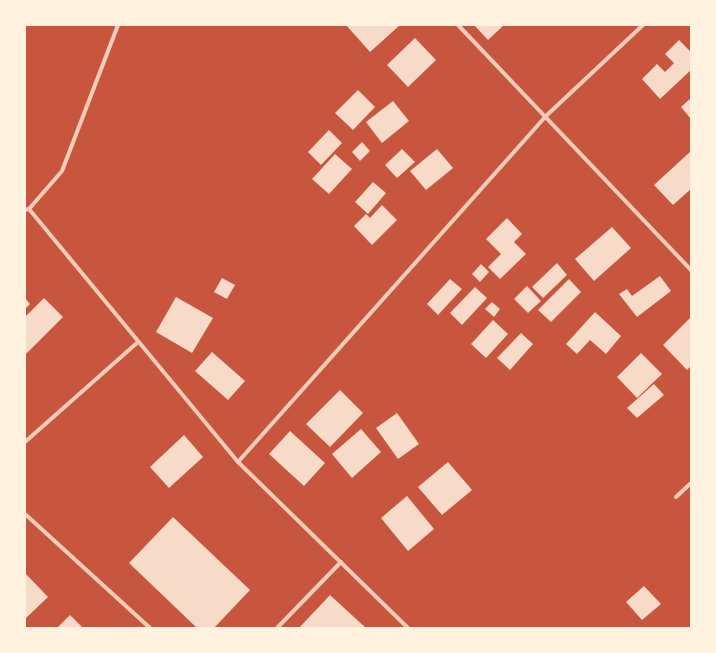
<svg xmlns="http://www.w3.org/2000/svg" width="716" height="653" viewBox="0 0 716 653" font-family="'Roboto Condensed',sans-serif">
<rect width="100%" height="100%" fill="#c8553d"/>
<g fill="#f7dbc8">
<polygon points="346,25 400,25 370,52"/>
<polygon points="474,25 504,25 488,40"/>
<polygon points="415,38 436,60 408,87 387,65"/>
<polygon points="679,40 691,52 691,70 660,99 642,79 657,64 665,72 674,63 665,54"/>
<polygon points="358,90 375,107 353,130 335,113"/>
<polygon points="691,98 691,119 681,107"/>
<polygon points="393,101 409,121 382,143 366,122"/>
<polygon points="329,130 342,143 321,165 308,152"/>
<polygon points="362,142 370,151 360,161 352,152"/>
<polygon points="402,149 415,162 397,178 385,165"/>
<polygon points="437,149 453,168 426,190 410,171"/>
<polygon points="691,151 691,189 673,205 654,185"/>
<polygon points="335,154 352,169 329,194 312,179"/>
<polygon points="373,182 386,193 368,214 355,202"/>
<polygon points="382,205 397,220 372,245 354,226 366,214 370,218"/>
<polygon points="507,218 522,234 514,242 526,254 500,279 488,267 501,254 486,239"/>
<polygon points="612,227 631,248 594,281 575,259"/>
<polygon points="557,263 567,275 543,298 532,287"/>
<polygon points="481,264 489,272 480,282 472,274"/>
<polygon points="660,276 671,291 637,317 619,294 627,289 632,296"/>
<polygon points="222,278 235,285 227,299 214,292"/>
<polygon points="450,279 462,289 438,315 427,304"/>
<polygon points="569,279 581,292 551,322 538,310"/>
<polygon points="527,286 541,301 528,313 514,299"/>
<polygon points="475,287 487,298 462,325 450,313"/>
<polygon points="176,297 213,318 192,353 156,332"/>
<polygon points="25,298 30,304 25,309"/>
<polygon points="44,298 63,317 25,355 25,317"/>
<polygon points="492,302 500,309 494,317 485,309"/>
<polygon points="595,312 621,336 606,354 590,340 577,354 566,344"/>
<polygon points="691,317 691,366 687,370 663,345"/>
<polygon points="493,320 508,334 486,358 471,344"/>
<polygon points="521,333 533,344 510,370 497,358"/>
<polygon points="212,352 245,381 228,400 195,371"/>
<polygon points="641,353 662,374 637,398 617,377"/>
<polygon points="654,384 664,395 637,418 627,408"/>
<polygon points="340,390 363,413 330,447 306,424"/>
<polygon points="397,413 419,444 398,459 376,428"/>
<polygon points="361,429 381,452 352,478 332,454"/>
<polygon points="290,431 325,463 304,486 269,454"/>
<polygon points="184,435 203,457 169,488 150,467"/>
<polygon points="448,462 472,490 442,515 418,487"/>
<polygon points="407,496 434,529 408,551 381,518"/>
<polygon points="173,517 250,590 214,628 197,628 129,563"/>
<polygon points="25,573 48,597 25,619"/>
<polygon points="644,586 661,604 642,620 626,602"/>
<polygon points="330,595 366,628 299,628"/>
<polygon points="70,615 83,628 57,628"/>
</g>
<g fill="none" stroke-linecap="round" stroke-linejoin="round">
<g stroke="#f1ccb7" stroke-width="4">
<polyline points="458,25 691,270"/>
<polyline points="29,209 62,171 118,25"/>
<polyline points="25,210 29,209 238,462 408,628"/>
<polyline points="25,442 138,342"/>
<polyline points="238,462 546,116 643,25"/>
<polyline points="676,497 691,483"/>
<polyline points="25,514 150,628"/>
<polyline points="277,628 341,562"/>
</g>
</g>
<rect width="716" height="653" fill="none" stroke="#fff3e0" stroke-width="52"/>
</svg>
